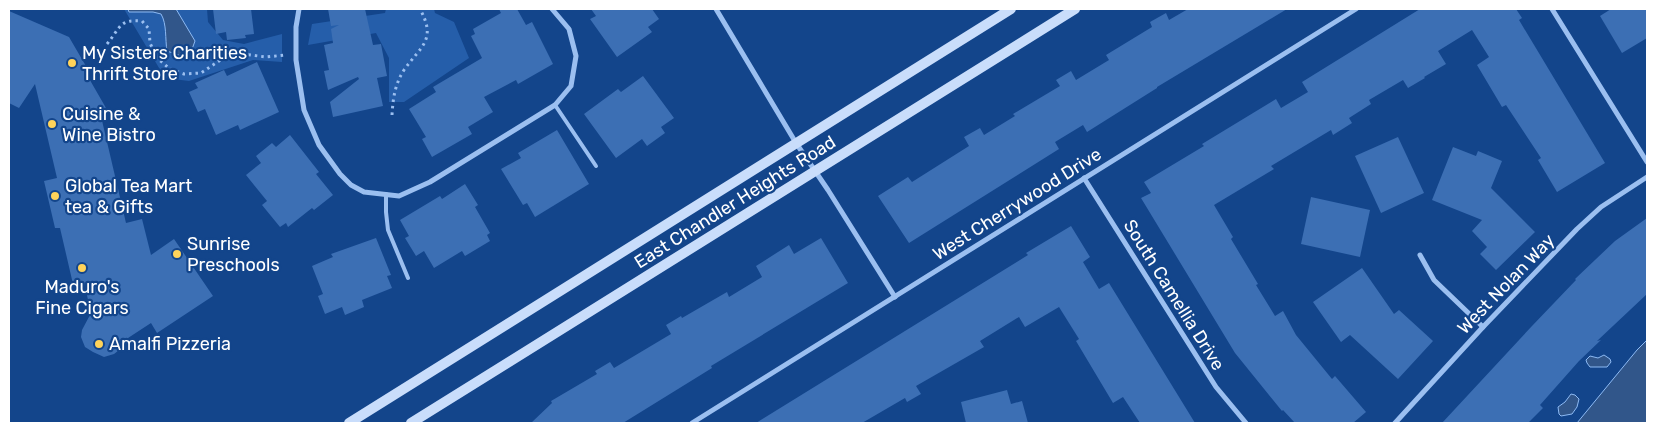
<svg xmlns="http://www.w3.org/2000/svg" width="1656" height="432" viewBox="0 0 1656 432" font-family="Rubik,sans-serif">
<rect width="100%" height="100%" fill="#13458b"/>
<g fill="#255eaa">
<polygon points="124,9 207,9 208,22 223,40 244,44 282,34 282,62 253,60 189,81 165,78"/>
<polygon points="386,9 434,9 435,13 454,22 469,58 404,102 389,102 389,58 376,33 308,45 312,24 385,13"/>
</g>
<g fill="#31568a" stroke="#8dbaf4">
<path d="M128,9H176L195,41L191,52L181,56L167,51C165,39 167,24 161,14L153,12H129Z"/>
<polygon points="1647,340 1647,423 1577,423 1637,350"/>
<polygon points="1604,355 1610,359 1611,362 1607,367 1590,367 1587,363 1586,360 1590,356 1598,358"/>
<polygon points="1571,394 1575,395 1579,399 1577,407 1572,414 1561,416 1559,414 1558,407 1565,402"/>
</g>
<g fill="#3c6fb4">
<polygon points="213,9 251,9 254,34 245,35 246,38 227,40 226,32 216,34"/>
<polygon points="328,9 365,9 373,45 381,44 387,76 377,78 383,106 333,117 330,102 359,79 358,77 328,90 324,71 329,70 324,45 333,43 331,29 339,25 331,26"/>
<polygon points="499,9 517,9 526,25 532,22 553,64 518,84 516,80 484,97 493,112 468,127 472,134 432,157 422,139 426,137 409,109 436,92 433,87 482,58 471,36 475,34 473,29 501,13"/>
<polygon points="591,9 652,9 659,19 648,27 652,32 617,57 590,19 596,16"/>
<polygon points="1188,9 1287,9 1157,87 1157,88 1087,132 1083,125 1055,142 1059,149 909,243 878,196 908,177 912,182 969,146 964,137 980,128 984,135 1015,116 1013,114 1060,86 1056,80 1071,71 1076,80 1109,60 1106,55 1152,27 1150,22 1166,13 1169,20"/>
<polygon points="1420,9 1516,9 1522,18 1519,20 1605,163 1557,192 1538,160 1541,158 1506,105 1502,107 1477,65 1489,57 1472,30 1438,51 1446,64 1424,77 1425,78 1408,88 1403,80 1369,100 1371,104 1349,118 1352,123 1333,135 1331,130 1271,166 1274,169 1214,205 1233,237 1231,239 1258,284 1256,285 1275,316 1283,311 1296,335 1332,379 1335,376 1366,412 1353,423 1295,423 1283,410 1282,411 1235,353 1141,198 1151,193 1144,182 1204,146 1202,144 1276,99 1281,108 1308,92 1302,82"/>
<polygon points="1611,9 1647,9 1647,38 1622,53 1600,16"/>
<polygon points="9,11 69,37 90,73 87,75 106,108 100,112 126,223 142,219 151,255 174,239 213,296 157,333 151,323 128,338 123,347 114,354 104,357 93,352 85,347 81,337 82,330 91,313 84,282 73,284 60,228 55,228 44,181 57,178 35,84 19,108 9,103"/>
<polygon points="257,62 279,112 240,130 238,125 216,135 205,109 198,112 189,92 198,88 195,83 224,70 227,76"/>
<polygon points="643,76 674,118 661,127 665,133 647,146 642,139 616,158 584,114 618,89 621,92"/>
<polygon points="557,130 589,184 535,217 527,203 523,205 501,169 521,158 518,153"/>
<polygon points="290,135 319,172 316,174 333,195 314,210 312,208 288,227 286,223 280,227 262,205 267,201 246,175 261,163 256,156 272,143 276,147"/>
<polygon points="1398,137 1424,193 1381,213 1355,156"/>
<polygon points="1453,147 1476,156 1478,151 1502,161 1491,188 1535,232 1496,270 1480,254 1487,247 1472,231 1482,220 1432,200"/>
<polygon points="465,184 478,205 475,207 490,233 487,235 490,241 465,256 462,251 434,268 424,251 416,256 405,238 409,236 400,220 440,196 442,199"/>
<polygon points="1311,197 1370,210 1360,257 1301,244"/>
<polygon points="1647,218 1647,294 1597,341 1601,340 1579,361 1540,405 1543,408 1528,423 1442,423 1532,326 1576,280 1575,279 1615,241"/>
<polygon points="1071,226 1090,257 1083,262 1099,289 1109,283 1195,423 1140,423 1123,397 1113,403 1076,341 1079,339 1059,307 1025,327 1019,317 980,341 984,347 916,386 921,394 907,402 905,398 862,423 756,423 1028,255 1026,253"/>
<polygon points="376,238 391,275 387,276 392,288 362,300 364,307 345,315 342,307 325,314 318,296 323,294 312,266 333,257 331,254"/>
<polygon points="821,238 848,283 711,366 712,368 623,423 531,423 552,403 551,401 597,374 595,371 610,362 614,368 671,334 666,325 681,316 682,318 727,292 729,297 762,277 756,266 789,245 794,254"/>
<polygon points="1362,268 1394,314 1399,310 1433,341 1398,379 1350,335 1341,342 1313,302"/>
<polygon points="1007,390 1011,404 1022,401 1028,423 966,423 961,402"/>
</g>
<g fill="none" stroke-linecap="round" stroke-linejoin="round">
<g stroke="#9bbff0" stroke-width="3" stroke-dasharray="2.5 4" stroke-linecap="butt">
<path d="M107,44C121,27 119,19 142,21L149,29L150,43L157,58L170,69L184,74L201,73L219,61L235,53L266,57L285,55"/>
<path d="M392,115C393,98 395,84 404,70C421,46 437,40 420,9"/>
</g>
<g stroke="#9bbff0" stroke-width="4">
<polyline points="555,105 596,166"/>
<polyline points="386,194 386,212 388,230 408,278"/>
</g>
<g stroke="#9bbff0" stroke-width="5">
<polyline points="299,9 296,27 296,60 304,110 319,145 340,174 351,185 364,192 399,196 430,182 555,105 571,86 576,56 569,29 552,9"/>
<polyline points="716,9 796,143 828,190 895,297"/>
<polyline points="1552,9 1647,162"/>
<polyline points="1084,178 1216,387 1246,423"/>
<polyline points="1420,255 1434,280 1483,327"/>
<polyline points="692,423 1356,9"/>
<polyline points="1395,423 1483,327 1577,229 1601,207 1647,177"/>
</g>
<g stroke="#c9ddfb" stroke-width="10">
<polyline points="349,423 1011,9"/>
<polyline points="411,423 1075,9"/>
</g>
</g>
<g fill="#ffd35a" stroke="#13458b" stroke-width="2">
<circle cx="72" cy="63" r="5"/>
<circle cx="52" cy="124" r="5"/>
<circle cx="55" cy="196" r="5"/>
<circle cx="177" cy="254" r="5"/>
<circle cx="82" cy="268" r="5"/>
<circle cx="99" cy="344" r="5"/>
</g>
<g text-anchor="middle" stroke-width="4.5" stroke-linejoin="round" paint-order="stroke">
<g font-size="18" fill="#fff" stroke="#13458b" text-anchor="start">
<text x="82" y="59">My Sisters Charities<tspan x="82" dy="21">Thrift Store</tspan></text>
<text x="62" y="120">Cuisine &amp;<tspan x="62" dy="21">Wine Bistro</tspan></text>
<text x="65" y="192">Global Tea Mart<tspan x="65" dy="21">tea &amp; Gifts</tspan></text>
<text x="187" y="250">Sunrise<tspan x="187" dy="21">Preschools</tspan></text>
<text x="82" y="293" text-anchor="middle">Maduro's<tspan x="82" dy="21">Fine Cigars</tspan></text>
<text x="109" y="350">Amalfi Pizzeria</text>
</g>
<g font-size="18" fill="#fff" stroke="#13458b">
<text transform="translate(735 202) rotate(-32)" y="6">East Chandler Heights Road</text>
<text transform="translate(1017 204) rotate(-32)" y="6">West Cherrywood Drive</text>
<text transform="translate(1506 284) rotate(-46)" y="6">West Nolan Way</text>
<text transform="translate(1174 295) rotate(58)" y="6">South Camellia Drive</text>
</g>
</g>
<rect width="1656" height="432" fill="none" stroke="#ffffff" stroke-width="20"/>
</svg>
